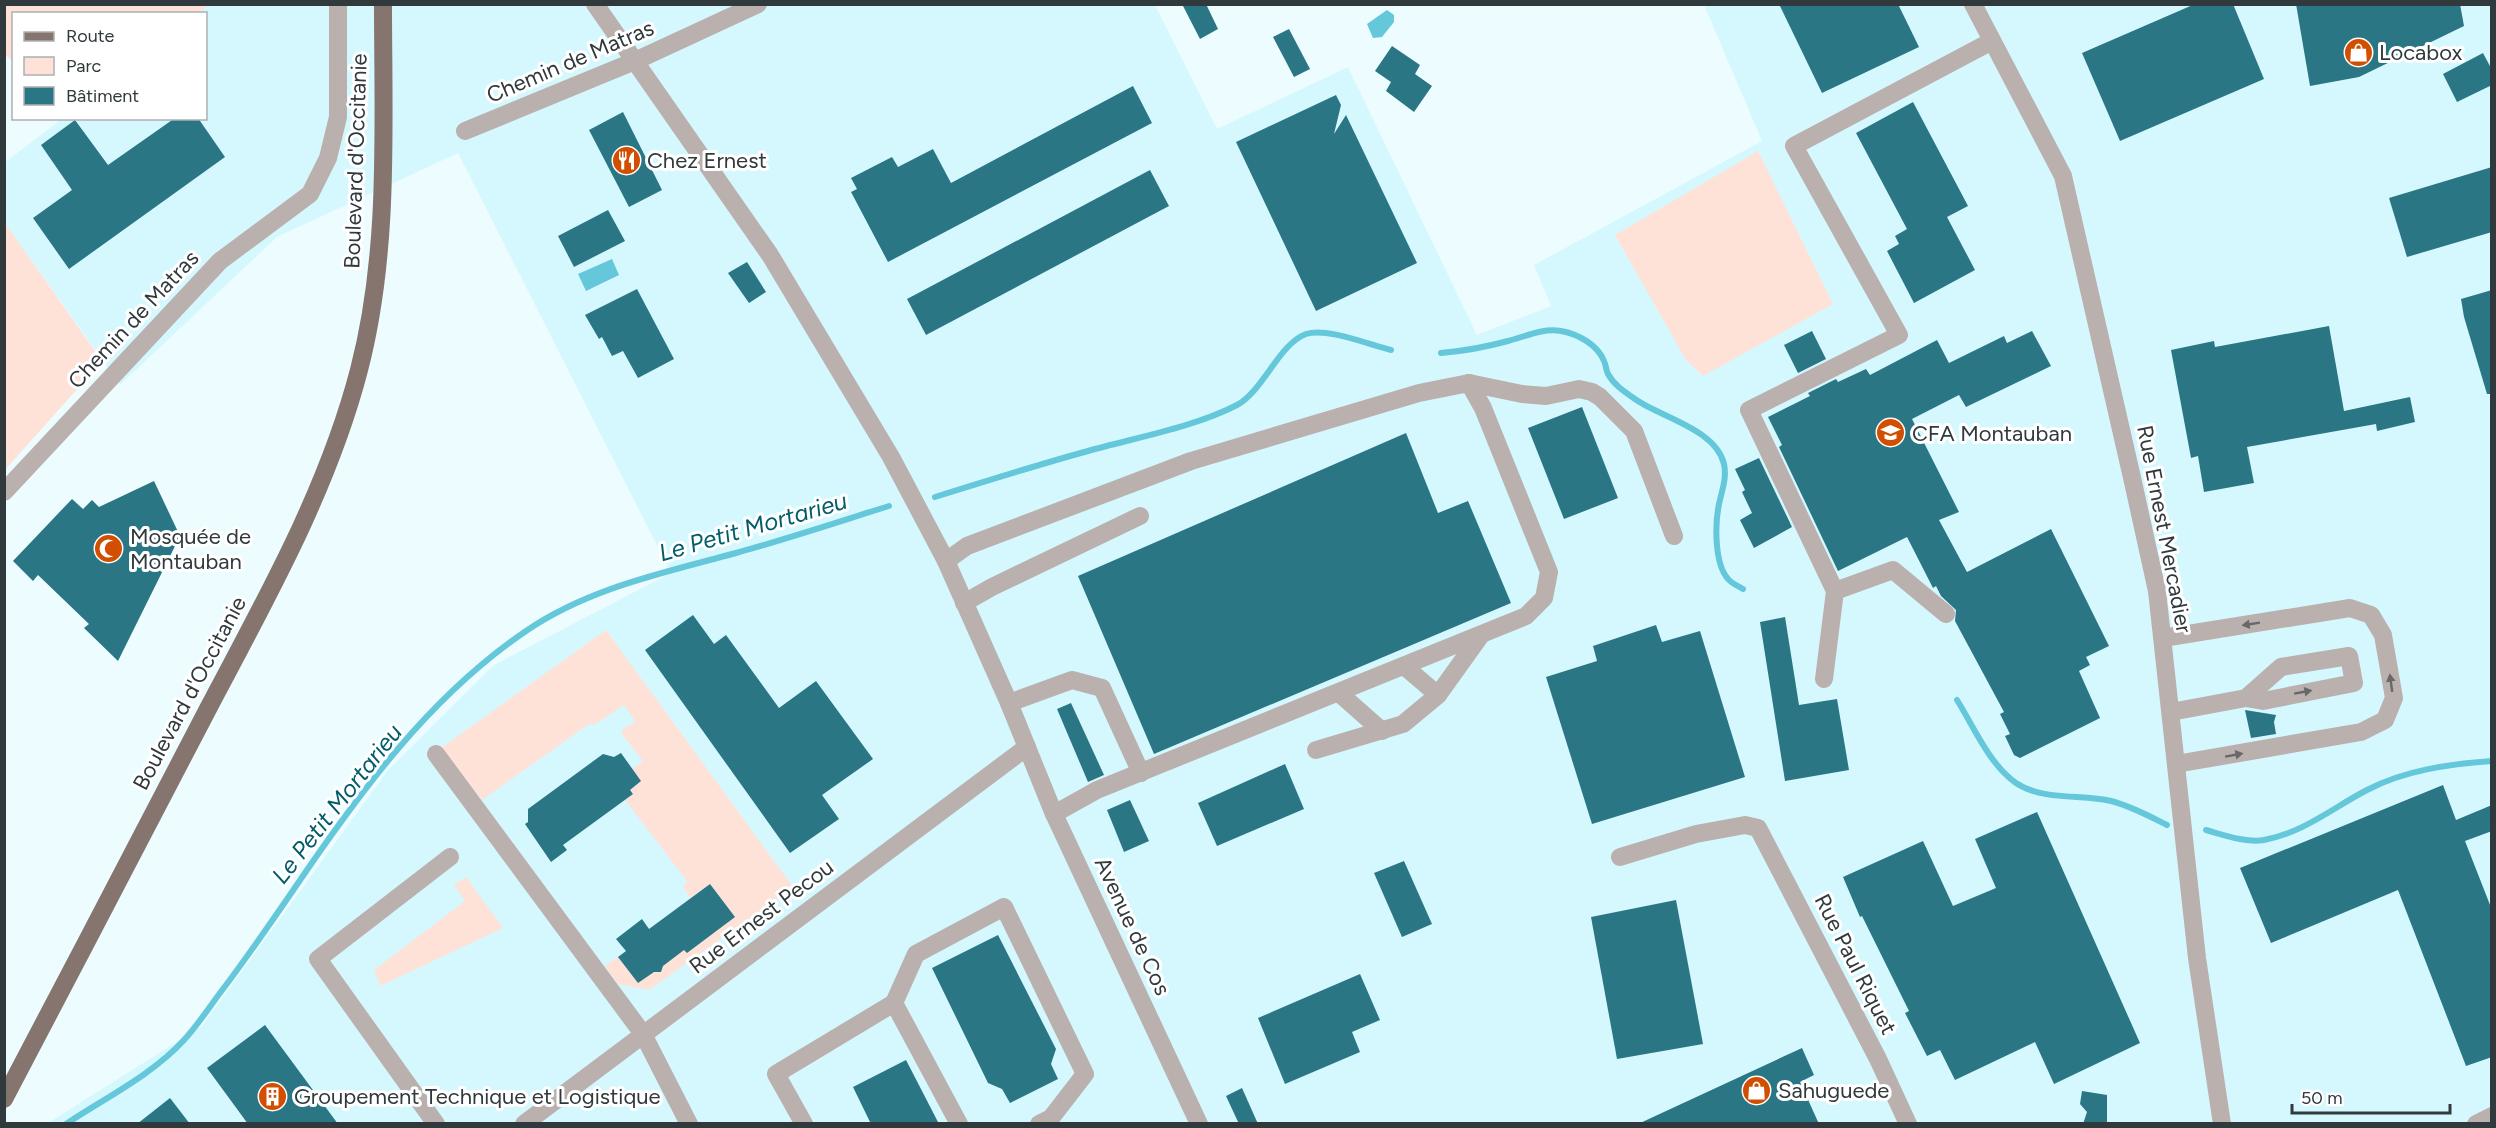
<svg xmlns="http://www.w3.org/2000/svg" width="2496" height="1128" viewBox="0 0 2496 1128" font-family="Figtree,sans-serif">
<rect width="100%" height="100%" fill="#edfcff"/>
<polygon fill="#d5f8ff" points="209,5 1155,5 1217,129 1348,67 1477,335 1551,306 1534,265 1762,141 1704,5 2491,5 2491,1123 48,1123 202,1026 388,770 494,665 671,573 458,153 277,237 120,385 5,223 4,163 62,119 206,118 206,14 197,13"/>
<g fill="#fee2d8">
<polygon points="5,4 209,4 209,5 197,14 14,14 13,61 5,55"/>
<polygon points="1758,151 1833,304 1703,376 1686,360 1615,235"/>
<polygon points="5,223 102,361 5,470 4,470"/>
<polygon points="606,630 793,887 649,990 618,984 605,966 618,957 638,983 653,972 661,972 663,965 656,938 734,917 710,884 690,898 683,886 687,881 625,800 633,794 630,790 641,781 632,769 643,761 622,734 622,730 635,721 624,705 594,725 589,724 482,800 441,748"/>
<polygon points="466,877 503,928 380,986 374,970 465,901 454,885"/>
</g>
<g fill="#65c7da">
<polygon points="1387,10 1394,15 1394,22 1382,37 1373,38 1367,24"/>
<polygon points="612,259 619,275 586,291 578,274"/>
</g>
<g fill="none" stroke-linecap="round" stroke-linejoin="round">
<g stroke="#65c7da" stroke-width="6">
<path d="M1441,353C1464,351 1486,347 1508,341C1527,336 1542,328 1561,331C1578,334 1598,345 1604,361C1606,365 1606,370 1608,374C1614,385 1625,392 1635,399C1660,417 1716,429 1724,464C1727,478 1722,490 1719,504C1715,523 1714,563 1728,579C1731,583 1738,586 1743,589"/>
<path d="M935,497C986,481 1037,465 1088,451C1134,438 1195,427 1237,405C1263,391 1279,344 1306,334C1326,327 1370,345 1391,350"/>
<path d="M1957,700C1974,727 1989,764 2016,783C2043,801 2082,794 2111,801C2131,806 2149,816 2167,825"/>
<path d="M2206,830C2224,835 2246,843 2264,840C2303,833 2334,807 2367,790C2405,770 2450,764 2492,761"/>
<path d="M66,1124C105,1098 152,1075 184,1040C197,1026 208,1009 220,993C246,959 270,924 294,889C359,793 429,697 526,631C589,588 663,573 736,553C787,539 838,522 889,506"/>
</g>
</g>
<g fill="#2a7684">
<polygon points="1182,4 1206,4 1218,29 1200,39"/>
<polygon points="1779,4 1898,4 1919,47 1822,93"/>
<polygon points="2195,4 2233,4 2264,79 2120,141 2082,53"/>
<polygon points="2296,4 2460,4 2464,26 2359,77 2310,86"/>
<polygon points="1289,29 1310,69 1294,77 1273,37"/>
<polygon points="1392,46 1420,65 1415,74 1432,86 1414,112 1386,91 1391,82 1375,71"/>
<polygon points="2483,53 2492,70 2492,85 2457,102 2443,74"/>
<polygon points="1133,86 1152,123 888,262 851,192 857,189 851,178 892,157 898,167 933,149 951,183"/>
<polygon points="1336,95 1341,105 1334,134 1346,115 1417,263 1316,311 1236,142"/>
<polygon points="1913,102 1968,206 1947,217 1975,270 1914,303 1887,251 1899,244 1895,236 1907,229 1856,133"/>
<polygon points="623,112 662,190 629,207 589,130"/>
<polygon points="175,118 198,118 225,157 69,269 33,218 72,190 41,145 75,120 108,165"/>
<polygon points="2492,167 2492,232 2407,257 2389,198"/>
<polygon points="1150,170 1169,206 926,335 907,299"/>
<polygon points="608,210 625,241 574,267 558,236"/>
<polygon points="747,262 766,292 749,303 728,273"/>
<polygon points="637,289 674,359 638,378 623,351 612,356 602,337 599,339 585,315"/>
<polygon points="2492,290 2492,394 2487,394 2464,317 2461,299"/>
<polygon points="2329,326 2344,411 2410,397 2415,422 2377,431 2376,424 2247,447 2254,483 2204,492 2198,456 2191,458 2171,350 2214,341 2215,347"/>
<polygon points="1812,331 1826,359 1798,373 1784,345"/>
<polygon points="2032,331 2051,366 1966,407 1959,395 1912,419 1959,512 1939,520 1967,572 2051,529 2109,646 2086,657 2090,665 2079,671 2100,718 2020,758 2014,755 2005,736 2010,734 2000,714 2004,712 1955,621 1956,610 1941,596 1936,586 1933,588 1907,537 1838,571 1779,447 1782,445 1768,417 1810,396 1808,393 1836,379 1838,382 1866,369 1870,375 1937,340 1949,363 2004,336 2007,343"/>
<polygon points="1582,407 1618,498 1564,519 1528,428"/>
<polygon points="1406,433 1438,513 1468,501 1511,603 1154,754 1078,576"/>
<polygon points="1759,458 1792,527 1754,548 1740,520 1752,513 1742,492 1745,490 1735,469"/>
<polygon points="154,481 180,536 118,661 84,628 89,624 38,575 33,581 13,561 72,499 83,509 92,500 99,507"/>
<polygon points="693,615 714,644 726,635 779,708 816,681 873,759 822,795 839,819 790,853 645,650"/>
<polygon points="1785,617 1799,705 1837,699 1849,770 1785,781 1760,622"/>
<polygon points="1656,625 1662,642 1700,631 1745,777 1592,824 1546,677 1597,661 1593,646"/>
<polygon points="1071,703 1104,775 1088,782 1057,709"/>
<polygon points="2245,710 2276,715 2274,722 2276,734 2251,738"/>
<polygon points="621,753 641,781 630,790 633,794 563,845 567,850 551,862 525,824 528,822 528,809 603,754 614,757"/>
<polygon points="1285,764 1304,809 1217,846 1198,803"/>
<polygon points="2443,785 2456,820 2492,805 2492,831 2465,841 2492,910 2492,1057 2466,1066 2398,890 2271,943 2240,868"/>
<polygon points="1130,800 1149,841 1124,852 1107,810"/>
<polygon points="2037,812 2140,1043 2054,1084 2035,1042 1955,1080 1940,1050 1927,1056 1905,1013 1909,1011 1862,916 1860,917 1843,877 1923,841 1953,906 1996,888 1975,839"/>
<polygon points="1404,861 1432,924 1402,937 1374,873"/>
<polygon points="710,884 735,917 687,953 684,950 663,966 661,972 654,972 638,983 618,957 626,951 616,939 642,919 649,929"/>
<polygon points="1676,900 1703,1044 1617,1059 1591,917"/>
<polygon points="998,935 1056,1049 1051,1064 1058,1079 1010,1103 1002,1089 988,1083 932,968"/>
<polygon points="1360,974 1380,1020 1352,1032 1360,1052 1285,1084 1258,1018"/>
<polygon points="265,1025 338,1124 248,1124 207,1068"/>
<polygon points="1802,1048 1814,1075 1800,1082 1819,1124 1638,1124"/>
<polygon points="906,1060 939,1124 871,1124 853,1087"/>
<polygon points="1242,1088 1258,1124 1239,1124 1226,1096"/>
<polygon points="2082,1091 2107,1095 2107,1124 2083,1124 2087,1112 2080,1104"/>
<polygon points="170,1098 190,1124 137,1124"/>
</g>
<g fill="none" stroke-linecap="round" stroke-linejoin="round">
<g stroke="#bab0ad" stroke-width="18">
<polyline points="595,4 770,255 891,457 946,561 1009,703 1054,814 1199,1124"/>
<polyline points="1973,4 2063,176 2133,482 2157,591 2197,958 2222,1124"/>
<polyline points="465,131 635,61 758,4"/>
<polyline points="1469,383 1522,394 1546,396 1579,389 1592,392 1600,397 1634,431 1674,536"/>
<polyline points="4,492 220,261 310,194 328,158 338,117 338,4"/>
<polyline points="946,561 967,546 1191,461 1419,393 1469,383 1483,408 1549,572 1544,598 1526,616 1097,790 1054,814"/>
<polyline points="1835,591 1893,570 1946,614"/>
<polyline points="964,603 992,587 1140,516"/>
<polyline points="2163,638 2350,608 2371,615 2383,635 2394,698 2385,720 2361,732 2176,764"/>
<polyline points="1404,666 1438,695"/>
<polyline points="1824,679 1835,591 1749,410 1899,335 1794,146 1992,41"/>
<polyline points="1339,693 1382,731"/>
<polyline points="1009,703 1072,680 1102,688 1141,773"/>
<polyline points="2171,712 2246,698 2263,701 2354,683 2349,656 2281,667 2246,698"/>
<polyline points="1316,750 1403,724 1438,695 1481,635"/>
<polyline points="436,754 643,1034 689,1124"/>
<polyline points="1620,857 1696,834 1745,825 1758,828 1878,1059 1908,1124"/>
<polyline points="894,1003 959,1124"/>
<polyline points="436,1124 318,959 450,857"/>
<polyline points="524,1124 1027,747"/>
<polyline points="804,1124 776,1074 894,1003 916,954 1004,907 1085,1074 1051,1118 1039,1124"/>
<polyline points="2476,1124 2492,1116"/>
</g>
<path stroke="#85756e" stroke-width="18" d="M4,1099C73,968 142,836 210,705C267,597 328,489 359,370C390,251 383,126 383,4"/>
</g>
<defs><path id="oneway-solid" d="M-6-.8H1V-3.2L6.5 0L1 3.2V.8H-6Z" transform="scale(1.5)"/></defs>
<g fill="#676969">
<use href="#oneway-solid" transform="translate(2251 624) rotate(171)"/>
<use href="#oneway-solid" transform="translate(2391 683) rotate(-98)"/>
<use href="#oneway-solid" transform="translate(2303 692) rotate(-10)"/>
<use href="#oneway-solid" transform="translate(2234 755) rotate(-10)"/>
</g>
<defs>
<symbol id="shop-disc" viewBox="-11 -11 22 22"><circle r="9.5" fill="#d24e01" stroke="#fff"/><path d="M-5-2.5h2.3a2.7 3.5 0 0 1 5.4 0H5L5.5 6h-11ZM-1.5-2.5h3a1.5 2.3 0 0 0-3 0Z" fill="#fff"/></symbol>
<symbol id="restaurant-disc" viewBox="-11 -11 22 22"><circle r="9.5" fill="#d24e01" stroke="#fff"/><path d="M-5-6h1v4h1v-4h1v4h1v-4h1v5L-1.5 .5V6h-2V.5L-5-1ZM5-6V6H3V1.5H1.5Q1.5-4 5-6Z" fill="#fff"/></symbol>
<symbol id="university-disc" viewBox="-11 -11 22 22"><circle r="9.5" fill="#d24e01" stroke="#fff"/><path d="M0-5L7-2L0 1L-7-2ZM-4 1L0 2.5L4 1V4Q0 6-4 4Z" fill="#fff"/></symbol>
<symbol id="mosque-disc" viewBox="-11 -11 22 22"><circle r="9.5" fill="#d24e01" stroke="#fff"/><path d="M3.5-4.9A6 6 0 1 0 3.5 4.9A5 5 0 1 1 3.5-4.9Z" fill="#fff"/></symbol>
<symbol id="building-disc" viewBox="-11 -11 22 22"><circle r="9.5" fill="#d24e01" stroke="#fff"/><path d="M-4-6H4V6H1V3H-1V6H-4ZM-2.5-4.3h1.7v1.8h-1.7ZM.8-4.3h1.7v1.8H.8ZM-2.5-1h1.7V.8h-1.7ZM.8-1h1.7V.8H.8Z" fill="#fff"/></symbol>
</defs>
<g fill-rule="evenodd">
<use href="#shop-disc" x="2342" y="36" width="33" height="33"/>
<use href="#restaurant-disc" x="610" y="144" width="33" height="33"/>
<use href="#university-disc" x="1874" y="416" width="33" height="33"/>
<use href="#mosque-disc" x="92" y="532" width="33" height="33"/>
<use href="#shop-disc" x="1740" y="1074" width="33" height="33"/>
<use href="#building-disc" x="256" y="1080" width="33" height="33"/>
</g>
<g text-anchor="middle" stroke-width="6" stroke-linejoin="round" paint-order="stroke">
<g font-size="22" fill="#30393c" stroke="#fff" text-anchor="start">
<text x="2379" y="60">Locabox</text>
<text x="647" y="168">Chez Ernest</text>
<text x="1912" y="441">CFA Montauban</text>
<text x="130" y="544">Mosquée de<tspan x="130" dy="25">Montauban</tspan></text>
<text x="1778" y="1098">Sahuguede</text>
<text x="294" y="1104">Groupement Technique et Logistique</text>
</g>
<g font-size="22" fill="#30393c" stroke="#fff">
<text transform="translate(570 61) rotate(-23)" y="8">Chemin de Matras</text>
<text transform="translate(355 161) rotate(-88)" y="8">Boulevard d'Occitanie</text>
<text transform="translate(133 319) rotate(-47)" y="8">Chemin de Matras</text>
<text transform="translate(2165 529) rotate(79)" y="8">Rue Ernest Mercadier</text>
<text transform="translate(189 693) rotate(-62)" y="8">Boulevard d'Occitanie</text>
<text transform="translate(761 916) rotate(-37)" y="8">Rue Ernest Pecou</text>
<text transform="translate(1133 926) rotate(65)" y="8">Avenue de Cos</text>
<text transform="translate(1856 964) rotate(63)" y="8">Rue Paul Riquet</text>
</g>
<g font-size="24" font-style="italic" fill="#025c69" stroke="#fff">
<text transform="translate(753 527) rotate(-16)" y="8">Le Petit Mortarieu</text>
<text transform="translate(337 804) rotate(-52)" y="8">Le Petit Mortarieu</text>
</g>
</g>
<rect width="2496" height="1128" fill="none" stroke="#30393c" stroke-width="12"/>
<rect x="12" y="12" width="195" height="108" fill="#ffffff" stroke="#acb0b1" stroke-width="1.5"/>
<rect x="24" y="32" width="30" height="9" fill="#85756e" stroke="#acb0b1" stroke-width="1.5"/>
<text x="66" y="42" font-size="18" fill="#30393c">Route</text>
<rect x="24" y="57" width="30" height="18" fill="#fee2d8" stroke="#acb0b1" stroke-width="1.5"/>
<text x="66" y="72" font-size="18" fill="#30393c">Parc</text>
<rect x="24" y="87" width="30" height="18" fill="#2a7684" stroke="#acb0b1" stroke-width="1.5"/>
<text x="66" y="102" font-size="18" fill="#30393c">Bâtiment</text>
<path d="M2292 1104v9h158v-9" fill="none" stroke="#30393c" stroke-width="3"/>
<text x="2301" y="1104" font-size="18" fill="#30393c" stroke="#ffffff" stroke-width="4.5" paint-order="stroke">50 m</text>
</svg>
